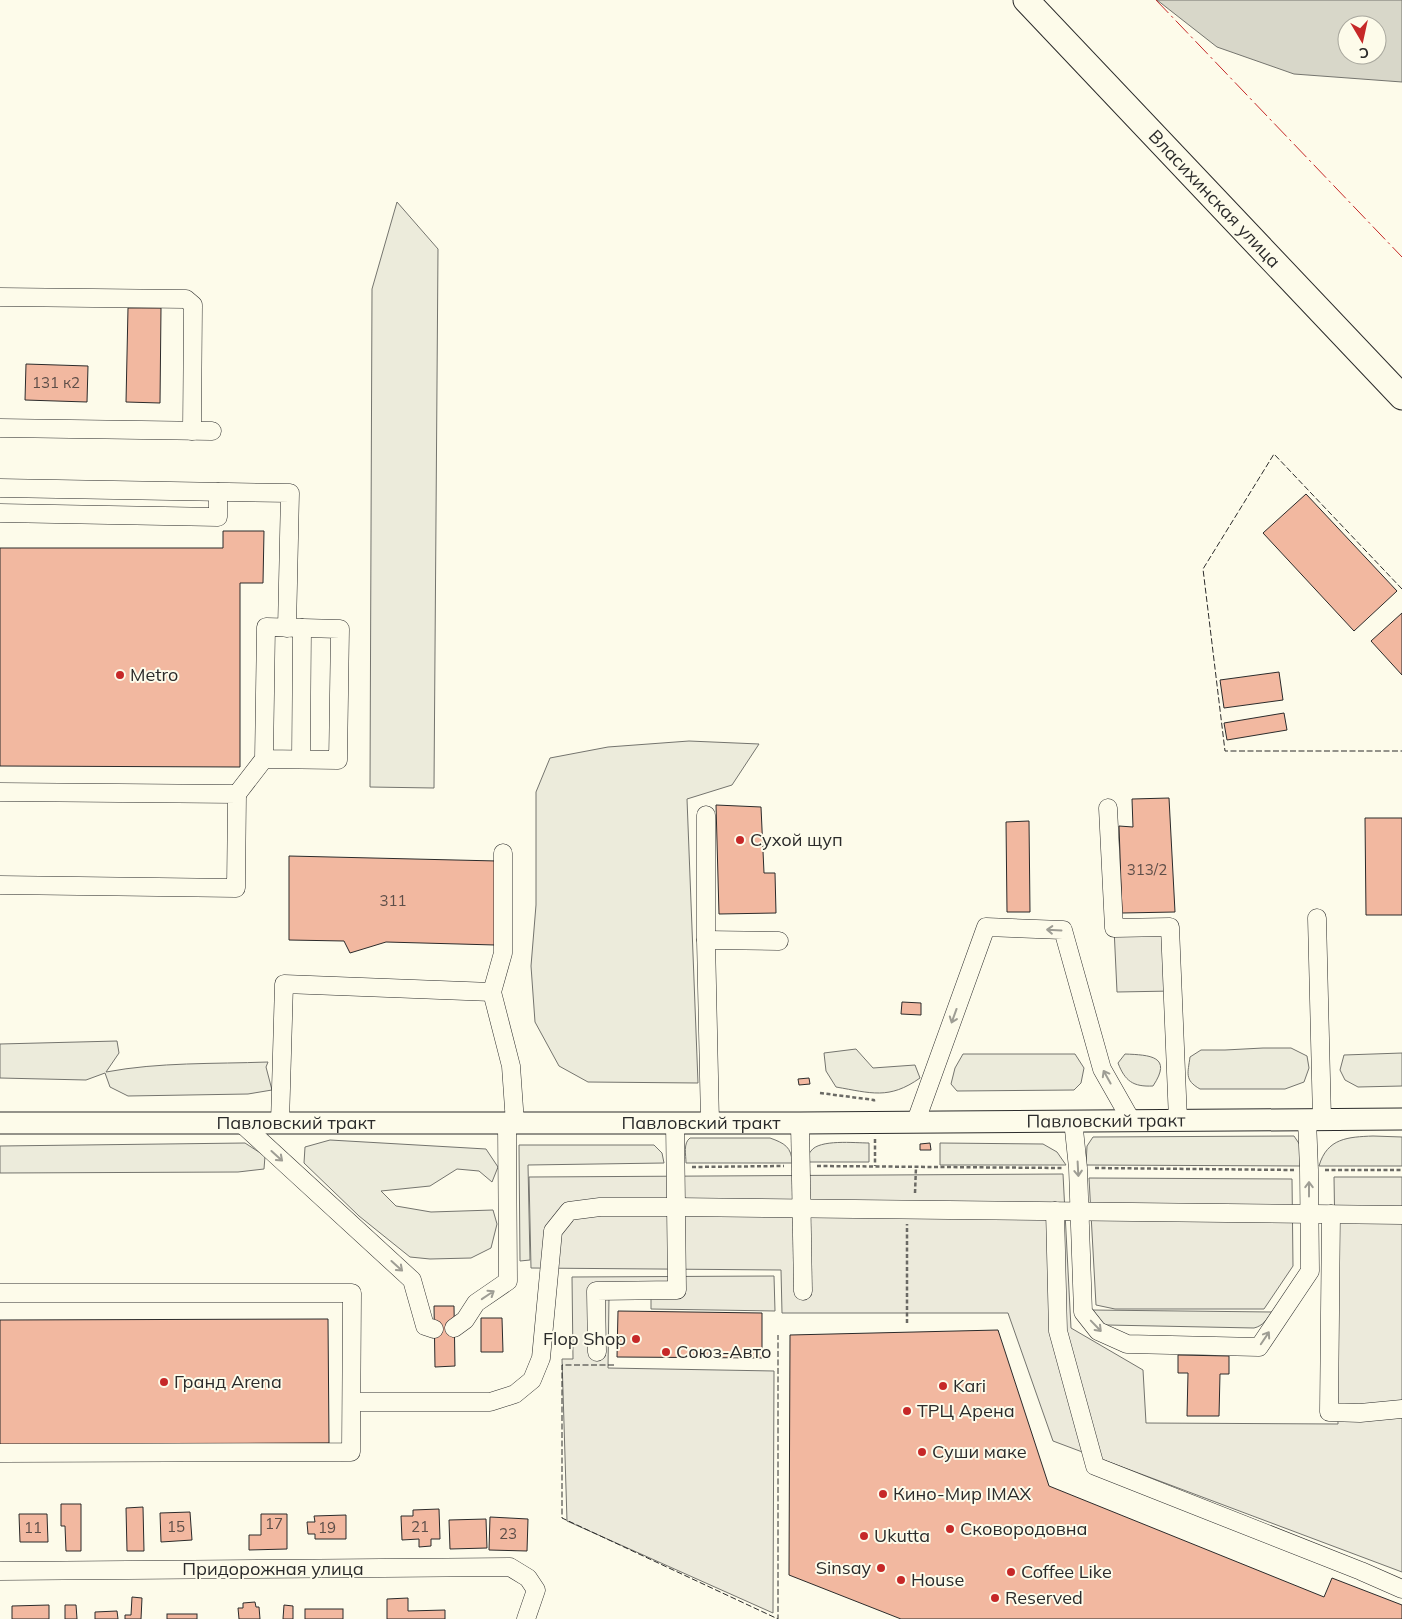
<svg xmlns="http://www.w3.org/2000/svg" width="1402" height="1619" viewBox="0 0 1402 1619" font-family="Mulish,sans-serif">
<rect width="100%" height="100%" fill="#fdfbea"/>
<g fill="#ecebdb" stroke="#74746e">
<polygon points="397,202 438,249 434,788 370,787 372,289"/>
<polygon points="689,741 759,744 732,785 687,799 698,1083 588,1082 559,1066 535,1022 531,966 536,905 536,792 550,758 608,747"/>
<path d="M117,1041L119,1053L106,1072C159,1062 214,1064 268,1062L266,1067L272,1090L248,1094L128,1096L110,1087L105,1073L86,1080L0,1078V1044Z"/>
<path d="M1263,1048H1291L1307,1056L1309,1068L1304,1082L1285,1089H1200C1184,1080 1188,1073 1190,1057L1201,1050H1225Z"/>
<path d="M856,1049L873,1068L915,1065L920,1078C889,1100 871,1093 836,1087L826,1071L824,1053Z"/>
<polygon points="1402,1053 1402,1086 1358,1087 1345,1080 1340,1070 1344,1055"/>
<polygon points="963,1054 1075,1054 1084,1068 1081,1083 1074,1090 957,1091 951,1084 955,1068"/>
<path d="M1125,1054C1150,1055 1173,1056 1153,1086C1133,1087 1125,1081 1118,1063Z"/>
<polygon points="1294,1136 1300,1145 1300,1166 1086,1165 1087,1146 1093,1137"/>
<path d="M1373,1136L1402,1137V1166H1319C1327,1138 1348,1137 1373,1136Z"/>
<path d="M690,1138H770C784,1143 792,1147 792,1163H686C686,1155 683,1143 690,1138Z"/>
<polygon points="330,1140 486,1149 498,1167 492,1182 479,1171 457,1169 430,1186 381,1191 396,1206 431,1212 493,1210 497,1224 491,1248 471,1258 430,1259 410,1257 359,1216 304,1163 305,1147"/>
<polygon points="245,1143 265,1156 264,1169 238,1172 0,1173 0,1146"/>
<path d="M869,1143V1162H809C809,1158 808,1154 811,1151C819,1139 855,1143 869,1143Z"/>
<polygon points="940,1143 1043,1144 1057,1152 1066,1165 940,1165"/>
<polygon points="519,1145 654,1145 662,1153 664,1163 528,1165 530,1260 520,1261"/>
<path d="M1091,1310L1272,1312C1267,1319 1263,1326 1254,1328L1107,1325L1101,1323Z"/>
</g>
<g fill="#eceadb" stroke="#74746e">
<polygon points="1170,927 1173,991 1117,992 1114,928"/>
<polygon points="1063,1174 1071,1328 1143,1370 1146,1423 1338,1424 1334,1177 1402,1177 1402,1572 1053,1441 1008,1313 782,1313 781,1270 531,1268 529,1177"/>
<polygon points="1089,1178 1292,1179 1293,1266 1264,1309 1115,1309 1096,1305"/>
<polygon points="774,1276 775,1311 651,1309 651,1297 609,1297 608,1368 774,1371 773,1613 567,1521 562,1359 573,1359 572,1277"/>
</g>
<path fill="#d8d7c9" stroke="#74746e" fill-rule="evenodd" d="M1157,0H1402V82L1294,74L1217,47ZM1347,25H1377V55H1347Z"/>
<g fill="#f2b8a0" stroke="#2b2b2b">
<polygon points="128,308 161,308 160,403 126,402"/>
<polygon points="26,364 88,366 87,402 25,400"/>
<polygon points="1306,494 1397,591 1354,631 1263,533"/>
<polygon points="223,531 264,531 263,583 240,583 240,767 0,766 0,548 223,548"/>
<polygon points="1402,613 1402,675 1371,641"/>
<polygon points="1279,672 1283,700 1224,708 1220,680"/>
<polygon points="1284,713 1287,730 1227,740 1224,723"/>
<polygon points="1169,798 1175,912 1122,913 1119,826 1133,827 1132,799"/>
<polygon points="716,805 761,807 764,873 775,873 776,913 719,914"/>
<polygon points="1365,818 1402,818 1402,915 1366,915"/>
<polygon points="1029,821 1030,912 1007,912 1006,822"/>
<polygon points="289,856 497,861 495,945 386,942 350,953 344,941 289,940"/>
<polygon points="902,1002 921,1003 921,1015 901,1014"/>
<polygon points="809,1078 810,1084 799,1085 798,1079"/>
<polygon points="930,1143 931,1150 920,1150 920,1144"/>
<polygon points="434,1306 454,1306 455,1366 435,1367"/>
<polygon points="618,1311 762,1313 762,1358 617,1357"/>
<polygon points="481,1318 502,1318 503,1352 481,1352"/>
<polygon points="328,1319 329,1443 0,1445 0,1320"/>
<polygon points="998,1330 1049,1486 1324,1597 1332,1578 1402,1605 1402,1619 901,1619 789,1575 790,1335"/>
<polygon points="1178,1355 1229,1356 1229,1374 1220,1374 1219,1416 1187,1416 1188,1373 1178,1373"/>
<polygon points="61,1504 81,1504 81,1551 66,1551 65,1526 61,1526"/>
<polygon points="143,1507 144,1551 127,1551 126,1508"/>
<polygon points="439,1509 440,1539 431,1539 431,1546 419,1547 419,1539 402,1540 401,1516 413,1516 413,1510"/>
<polygon points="190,1512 192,1540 161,1542 160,1513"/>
<polygon points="19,1514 47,1514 48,1542 20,1542"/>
<polygon points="261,1514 287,1514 287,1549 249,1550 249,1535 261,1535"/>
<polygon points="346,1515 346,1539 315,1539 315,1534 308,1534 307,1522 315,1522 314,1516"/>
<polygon points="490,1517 528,1519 527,1551 489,1550"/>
<polygon points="486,1519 487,1548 450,1549 449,1520"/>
<polygon points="132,1597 142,1598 141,1619 125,1619 125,1615 131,1615"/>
<polygon points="408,1598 408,1611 445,1610 445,1619 387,1619 387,1599"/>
<polygon points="255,1602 256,1607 259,1607 260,1619 239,1619 238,1608 243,1608 243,1603"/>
<polygon points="49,1605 49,1619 12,1619 12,1606"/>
<polygon points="65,1605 76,1605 77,1619 65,1619"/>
<polygon points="284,1605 293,1606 293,1619 283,1619"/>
<rect x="305" y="1609" width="38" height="10"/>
<polygon points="117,1611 118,1619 95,1619 95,1612"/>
<rect x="167" y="1614" width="30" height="5"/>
</g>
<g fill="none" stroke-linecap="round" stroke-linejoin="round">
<defs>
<g id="minor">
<polyline points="0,297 186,299 193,305 192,431"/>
<polyline points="0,428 212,431"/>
<polyline points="0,488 290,493 287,628"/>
<polyline points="0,513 218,517 218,492"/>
<polyline points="301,759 302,628"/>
<polyline points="0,792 237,794 236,888 0,885"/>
<polyline points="237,794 264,759 338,760 340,629 266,627 264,759"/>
<polyline points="1108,808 1114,928 1170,927 1178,1120"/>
<polyline points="706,815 706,940 710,1122"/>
<polyline points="503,853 503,953 492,992 511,1066 515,1123"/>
<polyline points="1317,918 1322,1119"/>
<polyline points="706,940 779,941"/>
<polyline points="1073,1120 1078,1168 1083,1312 1098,1331 1127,1344 1259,1347 1310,1271 1309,1170 1307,1120"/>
<polyline points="916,1121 986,927 1063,930 1102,1069 1131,1120"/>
<polyline points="241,1123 412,1280 425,1326 434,1329"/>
<polyline points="280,1123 284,984 492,992"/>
<polyline points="800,1123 803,1291"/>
<polyline points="1055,1211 1058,1331 1095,1466 1361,1571 1402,1589"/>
<polyline points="1331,1214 1329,1412 1360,1413 1402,1409"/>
<polyline points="0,1293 352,1293 351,1452 0,1453"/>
<polyline points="454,1328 465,1320 476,1303 508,1281 507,1123"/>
<polyline points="597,1352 596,1291 677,1290 675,1122"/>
<polyline points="352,1402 490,1402 515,1394 532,1380 541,1358 553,1231 569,1211 600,1207 676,1207 1402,1215"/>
<polyline points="0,1571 510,1567 528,1578 536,1590 526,1619"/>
</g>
<g id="major">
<path id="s1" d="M0,1123H800L1402,1119"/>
</g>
<g id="highway">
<path id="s2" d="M1026,0L1402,397"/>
</g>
</defs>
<use href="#minor" stroke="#2b2b2b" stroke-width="19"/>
<use href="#major" stroke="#2b2b2b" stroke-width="23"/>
<use href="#highway" stroke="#2b2b2b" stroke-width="27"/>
<g stroke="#6a6964" stroke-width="2.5" stroke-dasharray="4 2.5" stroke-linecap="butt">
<polyline points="820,1093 874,1100 874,1104"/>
<polyline points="875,1139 875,1166"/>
<polyline points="817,1166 1062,1168"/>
<polyline points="692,1167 784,1166"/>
<polyline points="1095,1168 1294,1170"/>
<polyline points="1325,1170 1402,1170"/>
<polyline points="915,1193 916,1167"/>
<polyline points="907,1323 907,1224"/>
</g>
<use href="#minor" stroke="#fdfbea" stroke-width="18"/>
<use href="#major" stroke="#fdfbea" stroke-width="21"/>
<use href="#highway" stroke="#fdfbea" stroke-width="25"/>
<g stroke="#2b2b2b" stroke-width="1" stroke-dasharray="6 2.5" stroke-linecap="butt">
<polyline points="1402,589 1274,454 1203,569 1225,751 1402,751"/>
<polyline points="614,1365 562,1365 562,1518 778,1619 778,1335"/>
</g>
<polyline stroke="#c62828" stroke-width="1" stroke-dasharray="18 4 2.5 4" stroke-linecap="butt" points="1156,0 1402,257"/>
</g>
<defs><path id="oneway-shaft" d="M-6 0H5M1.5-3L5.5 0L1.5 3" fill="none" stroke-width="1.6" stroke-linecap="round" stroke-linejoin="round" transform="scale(1.25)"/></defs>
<g stroke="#9e9d94">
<use href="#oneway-shaft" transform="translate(1054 930) rotate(-177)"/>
<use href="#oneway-shaft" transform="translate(954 1016) rotate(110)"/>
<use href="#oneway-shaft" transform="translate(1107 1077) rotate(-119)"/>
<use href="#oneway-shaft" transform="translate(277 1156) rotate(42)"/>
<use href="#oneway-shaft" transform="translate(1078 1169) rotate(87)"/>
<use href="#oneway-shaft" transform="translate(1309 1189) rotate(-90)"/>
<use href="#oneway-shaft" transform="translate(397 1266) rotate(42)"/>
<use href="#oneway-shaft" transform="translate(488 1295) rotate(-34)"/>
<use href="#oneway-shaft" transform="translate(1096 1326) rotate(46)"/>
<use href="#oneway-shaft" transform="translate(1265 1338) rotate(-56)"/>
</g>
<g fill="#c62828" stroke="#fdfbea" stroke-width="2">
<circle cx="120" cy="675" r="5"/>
<circle cx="740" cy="840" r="5"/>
<circle cx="636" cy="1339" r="5"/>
<circle cx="666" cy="1352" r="5"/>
<circle cx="164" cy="1382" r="5"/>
<circle cx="943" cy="1386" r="5"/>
<circle cx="907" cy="1411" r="5"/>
<circle cx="922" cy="1452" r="5"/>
<circle cx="883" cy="1494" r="5"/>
<circle cx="950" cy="1529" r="5"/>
<circle cx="864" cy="1536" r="5"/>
<circle cx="881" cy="1568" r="5"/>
<circle cx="1011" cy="1572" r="5"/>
<circle cx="901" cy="1580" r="5"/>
<circle cx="995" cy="1598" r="5"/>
</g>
<g text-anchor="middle" stroke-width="4" stroke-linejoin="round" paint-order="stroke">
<g font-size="15" fill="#5d4e48">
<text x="56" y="388">131 к2</text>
<text x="1147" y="875">313/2</text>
<text x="393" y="906">311</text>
<text x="274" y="1529">17</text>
<text x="176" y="1532">15</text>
<text x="420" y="1532">21</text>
<text x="33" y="1533">11</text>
<text x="327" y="1533">19</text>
<text x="508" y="1539">23</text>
</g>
<g font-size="18" fill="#2b2b2b" stroke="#fdfbea">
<text dy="6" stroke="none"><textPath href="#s2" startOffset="274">Власихинская улица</textPath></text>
<text dy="6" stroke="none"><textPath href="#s1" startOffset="1106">Павловский тракт</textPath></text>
<text dy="6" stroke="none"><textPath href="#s1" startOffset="296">Павловский тракт</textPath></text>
<text dy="6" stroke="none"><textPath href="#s1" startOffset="701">Павловский тракт</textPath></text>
<text x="273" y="1575">Придорожная улица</text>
</g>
<g font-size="18" fill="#2b2b2b" stroke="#fdfbea" text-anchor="start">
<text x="130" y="681">Metro</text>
<text x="750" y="846">Сухой щуп</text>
<text x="626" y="1345" text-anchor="end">Flop Shop</text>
<text x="676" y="1358">Союз-Авто</text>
<text x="174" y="1388">Гранд Arena</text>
<text x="953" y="1392">Kari</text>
<text x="917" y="1417">ТРЦ Арена</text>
<text x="932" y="1458">Суши маке</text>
<text x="893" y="1500">Кино-Мир IMAX</text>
<text x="960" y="1535">Сковородовна</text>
<text x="874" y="1542">Ukutta</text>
<text x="871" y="1574" text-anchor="end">Sinsay</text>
<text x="1021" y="1578">Coffee Like</text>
<text x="911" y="1586">House</text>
<text x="1005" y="1604">Reserved</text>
</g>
</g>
<g transform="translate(1362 40) rotate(171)"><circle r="24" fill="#fdfbea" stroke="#a9a89e"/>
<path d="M0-4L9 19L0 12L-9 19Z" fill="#c62828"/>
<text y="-8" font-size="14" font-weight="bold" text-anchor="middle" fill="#2b2b2b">С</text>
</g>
</svg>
